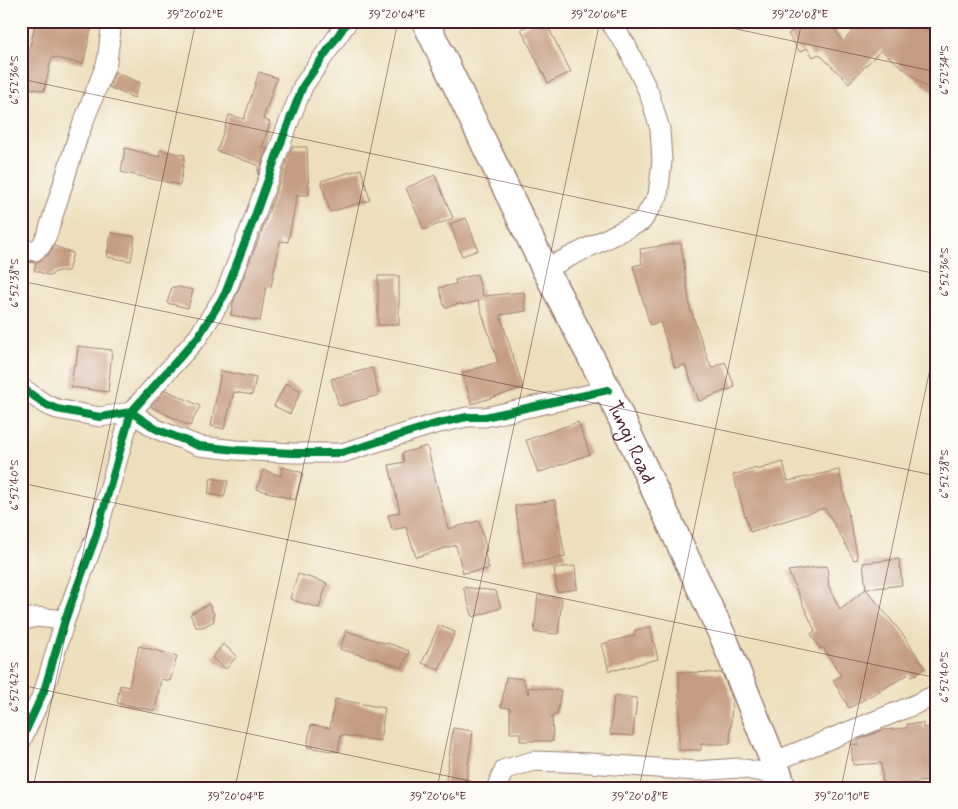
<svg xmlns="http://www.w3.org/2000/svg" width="958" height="809" viewBox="0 0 958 809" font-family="Mynerve,sans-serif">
<rect width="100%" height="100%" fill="#fdfcf7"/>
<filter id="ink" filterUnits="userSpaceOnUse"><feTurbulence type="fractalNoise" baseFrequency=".02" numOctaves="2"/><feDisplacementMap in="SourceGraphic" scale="10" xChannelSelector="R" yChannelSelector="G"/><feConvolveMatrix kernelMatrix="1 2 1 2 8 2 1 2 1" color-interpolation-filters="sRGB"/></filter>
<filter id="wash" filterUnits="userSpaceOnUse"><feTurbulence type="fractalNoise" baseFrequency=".0096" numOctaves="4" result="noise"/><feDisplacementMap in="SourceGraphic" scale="20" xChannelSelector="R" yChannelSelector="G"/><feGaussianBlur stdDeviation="1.12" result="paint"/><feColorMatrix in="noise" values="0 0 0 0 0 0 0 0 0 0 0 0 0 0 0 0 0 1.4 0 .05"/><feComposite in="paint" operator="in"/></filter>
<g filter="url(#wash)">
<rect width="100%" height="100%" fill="#eddfbc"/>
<g id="blocks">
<g fill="#c59b81">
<polygon points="36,21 93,21 83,64 52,57 44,91 21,86 21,54 28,55"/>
<polygon points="536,21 545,21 571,72 548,83 521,29"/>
<polygon points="807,21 830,21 843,42 861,21 916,21 937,38 937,96 881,50 849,83 819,54 813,57 807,48 800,52 788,34"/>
<polygon points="115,72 140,83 134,98 109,87"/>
<polygon points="259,72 277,78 263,119 270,122 262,148 267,148 258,175 258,165 217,151 229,115 244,119"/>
<polygon points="292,147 307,147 309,195 297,195 288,242 280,241 271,287 266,286 260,321 231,315 233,303 238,291 263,228"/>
<polygon points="125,148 159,157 160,150 185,155 180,185 121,172"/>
<polygon points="361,169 370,200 330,212 321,181"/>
<polygon points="435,175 453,218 424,230 406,188"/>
<polygon points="466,218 478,250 462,256 450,224"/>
<polygon points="111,233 135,237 131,261 107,257"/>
<polygon points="681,243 690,308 711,368 725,362 735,387 699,401 685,365 675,368 660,322 650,325 633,266 642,264 640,249"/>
<polygon points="54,246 73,253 68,271 57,271 50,276 34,270 36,263 21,261 21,260 33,262 38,262 48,255"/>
<polygon points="477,274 483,296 524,292 526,311 500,315 523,388 472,404 462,373 498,362 478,301 462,305 462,303 445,308 439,288 456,284 455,280"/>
<rect x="378" y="276" width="21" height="49"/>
<polygon points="172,287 179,287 193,290 188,308 167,303"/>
<polygon points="78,346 112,350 108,392 71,387 74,364 76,365"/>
<polygon points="372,368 379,395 339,406 331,379"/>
<polygon points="221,371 256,378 252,395 234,392 224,429 211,426"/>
<polygon points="286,383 301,391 290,414 274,406"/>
<polygon points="166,390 200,406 190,426 151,407"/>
<polygon points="578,422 590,454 538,473 526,440"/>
<polygon points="427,446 448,529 479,521 487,551 484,551 489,569 463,573 456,545 416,557 406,527 392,530 388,515 400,512 389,465 404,462 402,453"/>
<polygon points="783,462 788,481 839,470 858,559 854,560 825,508 750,532 733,475 756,468 757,470"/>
<polygon points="283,467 303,473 295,500 257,489 263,470 281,476"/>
<polygon points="211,478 228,481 224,497 208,494"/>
<polygon points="555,500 565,557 524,564 515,506"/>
<polygon points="899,559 902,585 866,589 863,563"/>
<polygon points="575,566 577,589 557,592 554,568"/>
<polygon points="827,566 829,587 840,610 866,589 904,636 925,668 912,677 909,674 849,708 833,680 841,676 823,647 820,649 811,634 815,631 788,571"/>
<polygon points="298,574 327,583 319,608 290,599"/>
<polygon points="463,587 496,591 501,608 473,617"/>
<polygon points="538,595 562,598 558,634 534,632"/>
<polygon points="209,604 214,614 214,621 203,627 196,627 190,614"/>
<polygon points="439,625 455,632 439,670 422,663"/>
<polygon points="650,626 658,659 616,670 616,669 609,671 602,644 635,635 634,631"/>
<polygon points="346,631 388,644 388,643 409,651 402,668 375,658 374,659 340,649"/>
<polygon points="223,644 237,656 226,669 212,658"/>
<polygon points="139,646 177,656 170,681 161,679 155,711 117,703 120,685 129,687"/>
<polygon points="679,672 722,673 732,698 730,744 701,744 701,750 679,750"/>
<polygon points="506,677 523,679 528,694 529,687 561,691 557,715 552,715 553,741 520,741 520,733 510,733 510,708 501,707"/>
<polygon points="614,696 637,698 633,736 610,734"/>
<polygon points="335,699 385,708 380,741 341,735 338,752 307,747 311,725 330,728"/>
<polygon points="923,723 923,728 937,725 937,780 883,786 881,763 853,765 851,744 858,745 858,740 883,730 907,728 907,724"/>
<polygon points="453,728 473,731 465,788 445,788"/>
</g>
</g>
</g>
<g filter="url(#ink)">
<use href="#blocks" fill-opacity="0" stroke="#9c7f74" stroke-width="1"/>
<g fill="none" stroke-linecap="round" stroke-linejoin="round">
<defs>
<g id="street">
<polyline points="21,248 35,251 41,246 47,235 78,136 107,62 112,21"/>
<polyline points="545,269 642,221 658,196 662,161 660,129 649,93 626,45 609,21"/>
<polyline points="21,387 45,404 57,409 100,417 131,412 156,429 199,446 236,450 293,453 342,453 435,424 467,417 485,417 608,390"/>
<polyline points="21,621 36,617 65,620"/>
<polyline points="21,741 44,691 65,620 96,536 131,412 198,337 225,294 252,224 285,132 303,86 348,21"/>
<polyline points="773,762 914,705 937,694"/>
<polyline points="497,788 499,781 505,769 534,761 590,763 696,771 739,768 779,775"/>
</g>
<g id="secondary">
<path id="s1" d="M425,21L545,269L608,390L724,639L779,775L782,788"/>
</g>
</defs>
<use href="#street" stroke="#9c7f74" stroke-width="21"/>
<use href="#secondary" stroke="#9c7f74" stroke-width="29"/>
<use href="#street" stroke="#fff" stroke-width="19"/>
<use href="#secondary" stroke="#fff" stroke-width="26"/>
<defs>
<g id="cycleway">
<polyline points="21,387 45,404 57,409 100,417 131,412 156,429 199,446 236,450 293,453 342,453 435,424 467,417 485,417 608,390"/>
<polyline points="21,741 44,691 65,620 96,536 131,412 198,337 225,294 252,224 285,132 303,86 348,21"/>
</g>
</defs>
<use href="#cycleway" stroke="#fdfcf7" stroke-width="11"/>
<use href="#cycleway" stroke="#00873e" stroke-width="8"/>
</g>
</g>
<path fill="none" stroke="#4a1f2b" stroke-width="1" stroke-opacity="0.45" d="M699,21L937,72M21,79L937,274M21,281L937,476M21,483L937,678M21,685L503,788M33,788L196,21M235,788L398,21M437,788L600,21M639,788L802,21M841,788L937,336"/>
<g text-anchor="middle" stroke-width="4" stroke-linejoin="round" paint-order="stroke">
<g font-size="20" fill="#4a1f2b" stroke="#fdfcf7">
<text dy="7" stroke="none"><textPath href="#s1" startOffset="469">Tungi Road</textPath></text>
</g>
</g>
<rect width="958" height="809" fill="none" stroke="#fdfcf7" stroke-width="55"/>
<rect x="28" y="28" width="902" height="754" fill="none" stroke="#4a1f2b" stroke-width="2"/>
<g font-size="12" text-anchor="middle" fill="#4a1f2b">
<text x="195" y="18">39°20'02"E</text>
<text x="397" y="18">39°20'04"E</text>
<text x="599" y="18">39°20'06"E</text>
<text x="800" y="18">39°20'08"E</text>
<text transform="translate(944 70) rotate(-90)" y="4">6°52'34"S</text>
<text transform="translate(14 80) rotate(-90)" y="4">6°52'36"S</text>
<text transform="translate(944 272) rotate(-90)" y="4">6°52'36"S</text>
<text transform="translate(14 283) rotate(-90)" y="4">6°52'38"S</text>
<text transform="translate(944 474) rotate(-90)" y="4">6°52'38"S</text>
<text transform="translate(14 485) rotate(-90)" y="4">6°52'40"S</text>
<text transform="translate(944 677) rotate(-90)" y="4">6°52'40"S</text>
<text transform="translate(14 687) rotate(-90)" y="4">6°52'42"S</text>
<text x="236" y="800">39°20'04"E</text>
<text x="438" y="800">39°20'06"E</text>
<text x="640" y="800">39°20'08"E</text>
<text x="842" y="800">39°20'10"E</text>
</g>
</svg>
